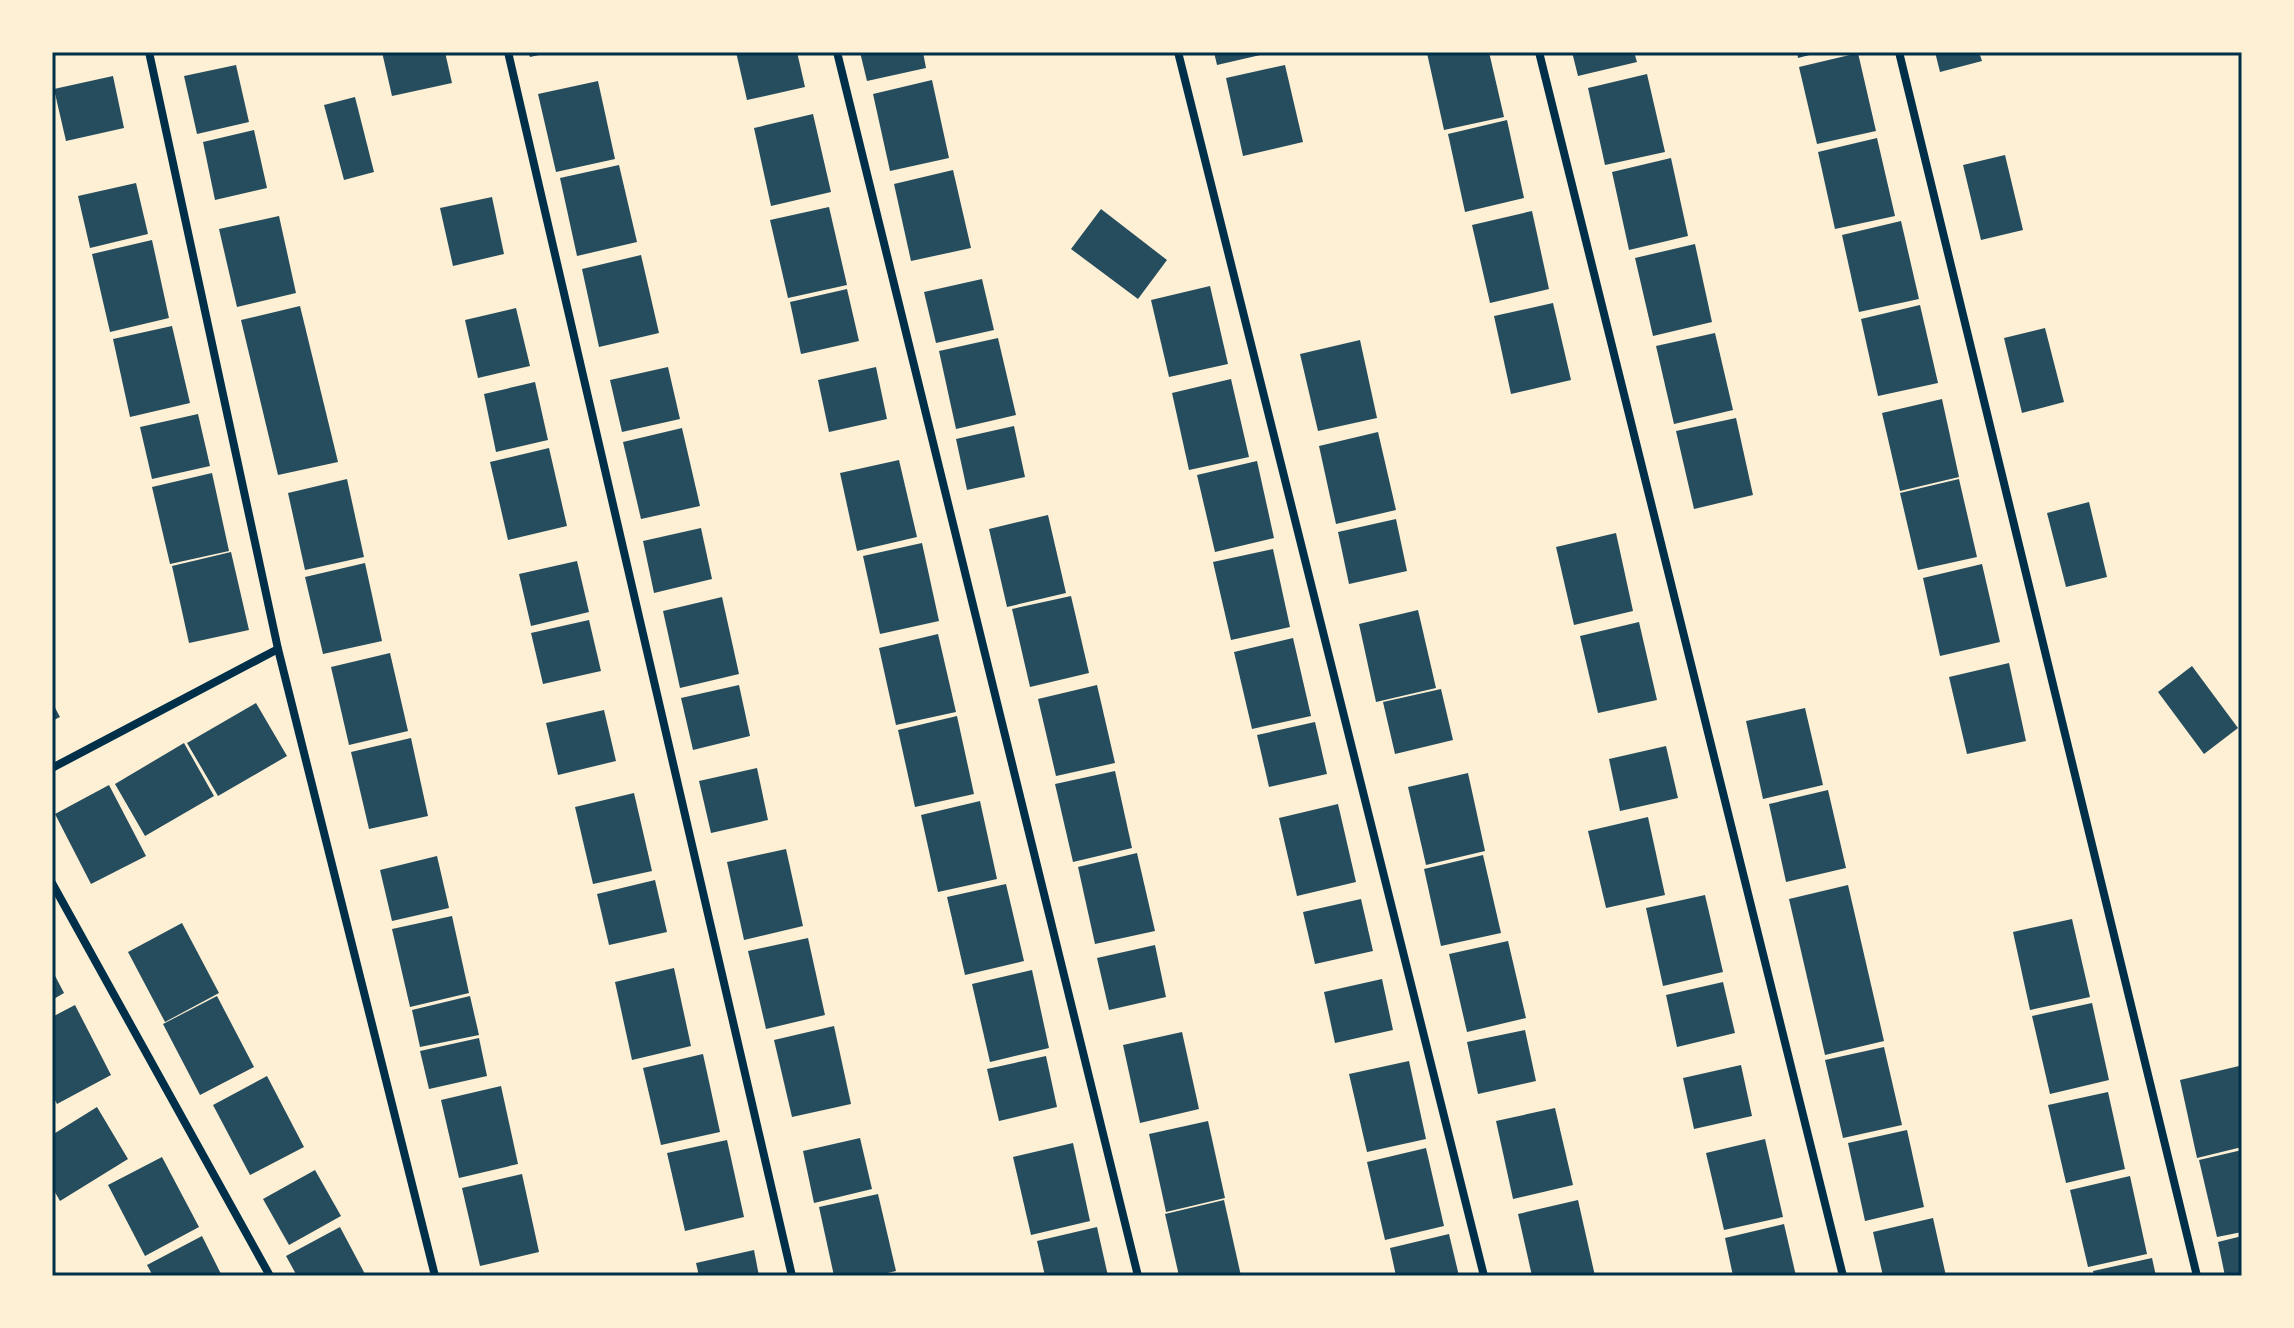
<svg xmlns="http://www.w3.org/2000/svg" width="2294" height="1328" viewBox="0 0 2294 1328" font-family="'Exo 2',sans-serif">
<rect width="100%" height="100%" fill="#fdf0d5"/>
<g fill="#264d5e">
<polygon points="382,52 445,52 452,83 392,96"/>
<polygon points="528,52 548,52 548,53 530,57"/>
<polygon points="736,52 797,52 805,87 747,100"/>
<polygon points="860,52 923,52 926,68 867,81"/>
<polygon points="1214,52 1269,52 1269,53 1217,65"/>
<polygon points="1489,52 1504,117 1444,130 1427,53"/>
<polygon points="1572,52 1634,52 1637,62 1578,76"/>
<polygon points="1797,52 1817,52 1817,53 1798,58"/>
<polygon points="1935,52 1979,52 1982,61 1940,72"/>
<polygon points="1858,53 1876,131 1817,144 1799,67"/>
<polygon points="236,65 249,122 197,134 184,76"/>
<polygon points="1285,65 1303,142 1243,156 1226,78"/>
<polygon points="1647,74 1665,152 1605,165 1588,88"/>
<polygon points="113,76 124,128 66,141 54,89"/>
<polygon points="932,80 949,158 890,171 873,94"/>
<polygon points="598,81 615,159 556,172 538,94"/>
<polygon points="355,97 374,172 344,180 324,105"/>
<polygon points="813,114 831,192 771,206 754,128"/>
<polygon points="1507,120 1524,198 1465,212 1448,134"/>
<polygon points="254,130 267,188 215,200 203,142"/>
<polygon points="1877,138 1895,216 1835,229 1818,152"/>
<polygon points="2005,155 2023,230 1981,240 1963,165"/>
<polygon points="1671,158 1688,236 1629,250 1612,172"/>
<polygon points="619,165 637,242 577,256 560,178"/>
<polygon points="953,170 971,248 911,261 894,184"/>
<polygon points="136,183 148,234 90,248 78,196"/>
<polygon points="492,197 504,254 453,266 440,208"/>
<polygon points="829,207 847,285 788,298 770,220"/>
<polygon points="1101,209 1167,260 1138,299 1071,249"/>
<polygon points="1532,211 1549,289 1490,303 1472,225"/>
<polygon points="279,216 296,293 237,307 219,229"/>
<polygon points="1901,221 1919,299 1859,312 1842,235"/>
<polygon points="152,240 169,318 110,332 92,254"/>
<polygon points="1695,244 1712,322 1653,336 1635,258"/>
<polygon points="641,255 659,333 599,347 582,269"/>
<polygon points="982,279 994,330 936,343 924,292"/>
<polygon points="1210,286 1228,364 1169,377 1151,300"/>
<polygon points="847,289 859,341 801,354 790,302"/>
<polygon points="1553,303 1571,380 1511,394 1494,316"/>
<polygon points="1920,305 1938,383 1878,396 1861,319"/>
<polygon points="300,306 338,462 278,475 241,320"/>
<polygon points="516,308 530,366 478,378 465,320"/>
<polygon points="172,326 190,403 130,417 113,339"/>
<polygon points="2045,328 2064,402 2022,413 2004,338"/>
<polygon points="1715,333 1733,410 1674,424 1656,346"/>
<polygon points="998,338 1016,415 956,429 939,351"/>
<polygon points="1360,340 1377,418 1318,431 1300,354"/>
<polygon points="668,367 680,419 622,432 610,380"/>
<polygon points="876,367 887,419 829,432 818,380"/>
<polygon points="1231,379 1249,457 1189,470 1172,393"/>
<polygon points="535,382 548,440 496,452 484,394"/>
<polygon points="1942,399 1959,477 1900,491 1882,413"/>
<polygon points="198,414 210,466 152,479 140,427"/>
<polygon points="1736,418 1753,495 1694,509 1676,431"/>
<polygon points="1014,426 1025,477 967,490 956,439"/>
<polygon points="682,428 700,506 641,519 623,442"/>
<polygon points="1378,432 1396,510 1336,524 1319,446"/>
<polygon points="549,448 567,526 508,540 490,462"/>
<polygon points="899,460 917,537 857,551 840,473"/>
<polygon points="1257,461 1274,538 1215,552 1197,475"/>
<polygon points="212,473 229,551 170,564 152,487"/>
<polygon points="347,479 364,557 305,570 288,493"/>
<polygon points="1959,479 1977,557 1918,570 1900,493"/>
<polygon points="2089,502 2107,577 2066,587 2047,513"/>
<polygon points="1048,515 1066,593 1007,607 989,529"/>
<polygon points="1396,519 1407,571 1349,584 1338,532"/>
<polygon points="701,528 712,579 654,593 643,541"/>
<polygon points="1616,533 1633,611 1574,625 1556,547"/>
<polygon points="922,543 939,621 880,634 863,556"/>
<polygon points="1273,549 1290,627 1231,640 1213,562"/>
<polygon points="231,552 249,630 189,643 172,566"/>
<polygon points="577,561 589,612 531,626 519,574"/>
<polygon points="365,563 382,641 323,654 305,577"/>
<polygon points="1982,564 2000,642 1940,656 1923,578"/>
<polygon points="1071,596 1089,673 1030,687 1012,609"/>
<polygon points="722,597 739,674 680,688 663,611"/>
<polygon points="1418,610 1436,688 1376,702 1359,624"/>
<polygon points="589,620 601,671 543,684 531,633"/>
<polygon points="1639,622 1657,700 1598,713 1580,636"/>
<polygon points="938,634 956,712 896,725 879,648"/>
<polygon points="1293,638 1311,716 1252,729 1234,652"/>
<polygon points="390,653 408,731 349,745 331,667"/>
<polygon points="2009,663 2026,741 1967,754 1949,677"/>
<polygon points="2192,666 2238,728 2204,754 2158,692"/>
<polygon points="739,685 750,736 693,750 681,698"/>
<polygon points="1097,685 1115,763 1056,776 1038,699"/>
<polygon points="1441,689 1453,740 1395,754 1383,702"/>
<polygon points="52,702 60,717 52,721"/>
<polygon points="256,703 287,756 218,796 187,743"/>
<polygon points="1805,708 1823,785 1763,799 1746,721"/>
<polygon points="604,710 616,761 558,775 546,723"/>
<polygon points="957,716 974,794 915,807 898,730"/>
<polygon points="1315,722 1327,774 1269,787 1257,735"/>
<polygon points="411,738 428,816 369,829 351,752"/>
<polygon points="184,743 214,796 145,836 115,784"/>
<polygon points="1666,746 1678,798 1620,811 1609,759"/>
<polygon points="757,768 768,820 711,833 699,781"/>
<polygon points="1115,771 1132,848 1073,862 1055,784"/>
<polygon points="1468,773 1485,851 1426,865 1408,787"/>
<polygon points="109,785 146,856 91,884 55,814"/>
<polygon points="1828,790 1846,868 1786,882 1769,804"/>
<polygon points="634,793 652,871 593,884 575,807"/>
<polygon points="980,801 997,879 938,892 921,815"/>
<polygon points="1338,804 1356,882 1297,896 1279,818"/>
<polygon points="1648,817 1665,895 1606,908 1588,831"/>
<polygon points="786,849 803,926 744,940 727,862"/>
<polygon points="1137,853 1155,931 1095,944 1078,867"/>
<polygon points="1483,855 1501,933 1441,946 1424,869"/>
<polygon points="437,856 449,908 392,921 380,870"/>
<polygon points="655,880 667,932 609,945 597,894"/>
<polygon points="1006,884 1024,961 965,975 947,897"/>
<polygon points="1848,885 1884,1041 1825,1055 1789,899"/>
<polygon points="1705,895 1723,972 1663,986 1646,908"/>
<polygon points="1361,899 1373,951 1315,964 1303,912"/>
<polygon points="452,916 469,993 410,1007 392,929"/>
<polygon points="2072,919 2090,997 2030,1010 2013,932"/>
<polygon points="182,923 219,993 165,1022 128,952"/>
<polygon points="808,938 825,1015 766,1029 748,951"/>
<polygon points="1508,941 1526,1018 1467,1032 1449,954"/>
<polygon points="1155,945 1166,997 1109,1010 1097,958"/>
<polygon points="674,968 691,1046 632,1060 615,982"/>
<polygon points="52,970 64,993 52,1000"/>
<polygon points="1032,970 1049,1048 990,1062 972,984"/>
<polygon points="1382,979 1393,1030 1335,1043 1324,992"/>
<polygon points="1723,982 1735,1033 1677,1047 1666,995"/>
<polygon points="217,996 254,1067 200,1095 163,1024"/>
<polygon points="470,996 479,1035 420,1047 412,1010"/>
<polygon points="2092,1003 2109,1080 2050,1094 2032,1016"/>
<polygon points="75,1005 111,1075 57,1104 52,1094 52,1017"/>
<polygon points="834,1026 851,1104 792,1117 774,1040"/>
<polygon points="1525,1030 1536,1081 1478,1094 1467,1042"/>
<polygon points="1182,1032 1199,1109 1140,1123 1123,1045"/>
<polygon points="479,1038 487,1076 429,1089 420,1051"/>
<polygon points="1884,1047 1902,1125 1843,1138 1825,1060"/>
<polygon points="703,1054 720,1132 661,1145 643,1068"/>
<polygon points="1046,1056 1057,1107 999,1121 987,1069"/>
<polygon points="1409,1061 1426,1139 1367,1152 1349,1074"/>
<polygon points="1741,1065 1752,1116 1694,1129 1683,1078"/>
<polygon points="2239,1066 2242,1079 2242,1147 2197,1158 2180,1080"/>
<polygon points="267,1076 304,1147 250,1175 213,1105"/>
<polygon points="501,1086 518,1164 459,1178 441,1100"/>
<polygon points="2108,1092 2125,1169 2066,1183 2048,1105"/>
<polygon points="97,1107 128,1159 60,1201 52,1187 52,1135"/>
<polygon points="1555,1108 1573,1185 1513,1199 1496,1121"/>
<polygon points="1208,1121 1225,1198 1166,1212 1149,1134"/>
<polygon points="1907,1130 1924,1207 1865,1221 1848,1143"/>
<polygon points="860,1138 872,1189 814,1203 803,1151"/>
<polygon points="1765,1139 1783,1217 1724,1230 1706,1153"/>
<polygon points="727,1140 744,1217 685,1231 667,1153"/>
<polygon points="1073,1143 1090,1221 1031,1235 1013,1157"/>
<polygon points="1426,1148 1444,1226 1385,1240 1367,1162"/>
<polygon points="2242,1150 2242,1232 2217,1237 2199,1160"/>
<polygon points="162,1157 199,1227 145,1256 108,1185"/>
<polygon points="315,1170 341,1216 289,1245 263,1199"/>
<polygon points="522,1174 539,1252 480,1266 462,1188"/>
<polygon points="2130,1176 2147,1254 2088,1267 2070,1190"/>
<polygon points="878,1194 896,1271 875,1276 834,1276 819,1207"/>
<polygon points="1224,1200 1241,1276 1179,1276 1165,1214"/>
<polygon points="1578,1200 1595,1276 1532,1276 1518,1214"/>
<polygon points="1933,1218 1946,1276 1883,1276 1873,1232"/>
<polygon points="1784,1224 1796,1276 1733,1276 1725,1238"/>
<polygon points="340,1227 366,1276 297,1276 286,1256"/>
<polygon points="1097,1227 1108,1276 1045,1276 1037,1241"/>
<polygon points="1449,1234 1459,1276 1396,1276 1390,1248"/>
<polygon points="202,1236 222,1276 153,1276 147,1265"/>
<polygon points="2242,1236 2242,1276 2225,1276 2218,1242"/>
<polygon points="754,1250 759,1276 699,1276 696,1263"/>
<polygon points="2152,1258 2156,1276 2094,1276 2093,1271"/>
</g>
<g fill="none" stroke-linecap="round" stroke-linejoin="round">
<g stroke="#003049" stroke-width="8">
<polyline points="149,52 278,649 435,1276"/>
<polyline points="508,52 792,1276"/>
<polyline points="837,52 1138,1276"/>
<polyline points="1178,52 1484,1276"/>
<polyline points="1539,52 1843,1276"/>
<polyline points="1899,52 2197,1276"/>
<polyline points="52,768 278,649"/>
<polyline points="52,883 270,1276"/>
</g>
</g>
<rect width="2294" height="1328" fill="none" stroke="#fdf0d5" stroke-width="108"/>
<rect x="54" y="54" width="2186" height="1220" fill="none" stroke="#003049" stroke-width="3"/>
</svg>
